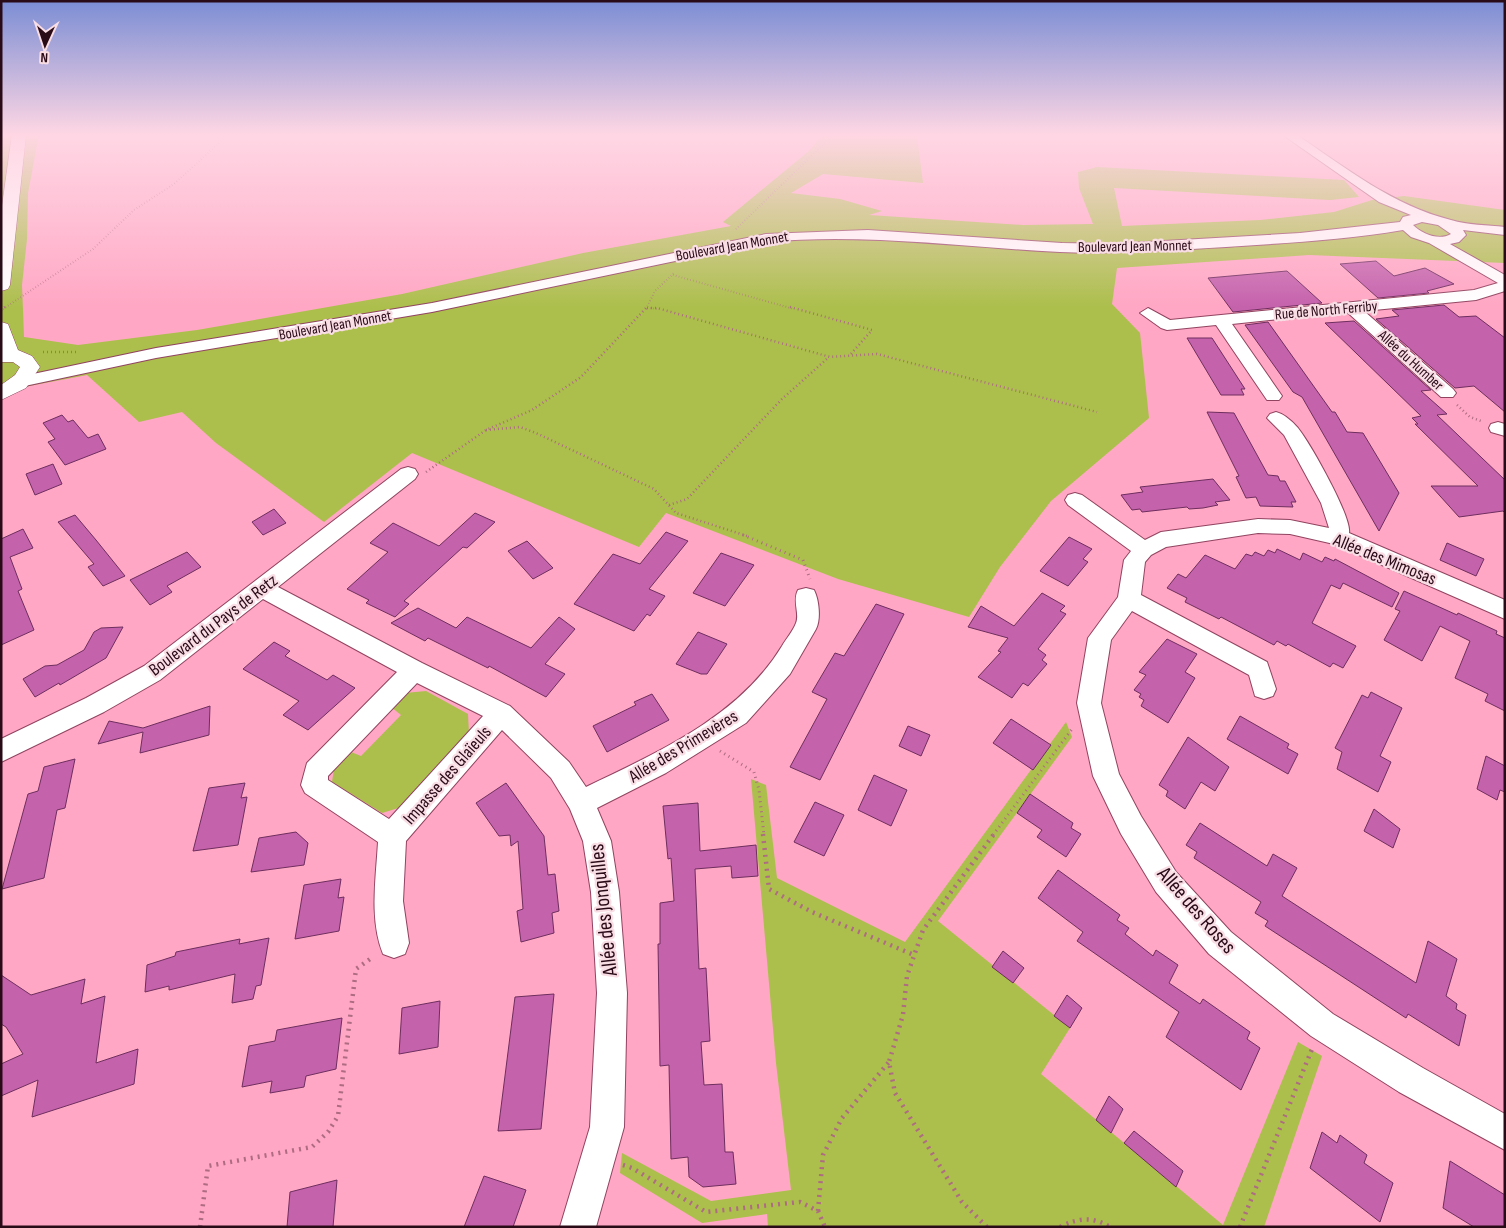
<svg xmlns="http://www.w3.org/2000/svg" width="1506" height="1228" viewBox="0 0 1506 1228" font-family="'Sofia Sans Condensed',sans-serif">
<rect width="100%" height="100%" fill="#ffa7c4"/>
<g fill="#acbf4c">
<polygon points="1,135 39,135 28,193 27,239 22,285 24,337 78,345 197,330 402,294 583,253 731,226 723,222 810,150 822,135 917,135 923,183 823,174 791,193 840,199 882,211 869,215 1023,225 1093,224 1079,188 1078,172 1097,167 1344,180 1359,197 1330,200 1114,188 1122,226 1260,220 1334,212 1372,200 1404,196 1505,210 1505,263 1309,255 1117,268 1112,304 1140,333 1149,418 1051,501 1000,567 969,617 838,579 666,513 639,547 412,453 324,522 216,443 182,412 139,422 87,375 29,386 1,399"/>
<polygon points="426,691 468,714 469,734 408,805 382,813 332,782 335,762 346,750 361,756 401,715 391,707 405,693"/>
<polygon points="1066,722 1072,737 938,921 1070,1028 1041,1074 1223,1225 1298,1042 1322,1056 1264,1227 768,1227 767,1214 702,1223 620,1173 622,1153 711,1201 791,1190 776,1063 751,779 766,785 777,878 905,942"/>
</g>
<g fill="#c562ac" stroke="#6e2e5e">
<polygon points="1376,261 1394,276 1425,268 1454,284 1427,291 1429,293 1378,298 1340,264"/>
<polygon points="1287,271 1322,303 1233,312 1208,278"/>
<polygon points="1444,305 1459,317 1476,316 1505,338 1505,412 1474,386 1455,388 1376,319 1399,316 1392,310"/>
<polygon points="1354,321 1431,390 1421,391 1447,414 1437,415 1505,480 1505,513 1503,511 1459,517 1431,486 1478,486 1415,424 1418,424 1412,418 1421,416 1325,323"/>
<polygon points="1268,322 1332,412 1335,412 1347,432 1363,433 1399,493 1379,531 1302,397 1293,392 1245,325"/>
<polygon points="1187,338 1212,338 1245,389 1241,389 1244,395 1221,395"/>
<polygon points="1207,412 1234,413 1268,475 1278,476 1280,481 1285,481 1296,502 1291,502 1293,507 1260,506 1256,497 1246,498 1236,477 1239,476"/>
<polygon points="62,415 68,422 73,420 88,438 98,434 106,449 65,465 48,442 55,439 43,423"/>
<polygon points="53,464 62,484 35,495 26,474"/>
<polygon points="1213,479 1230,500 1215,502 1218,505 1203,508 1189,509 1187,507 1142,512 1140,509 1132,510 1121,495 1143,492 1140,487"/>
<polygon points="274,509 286,523 263,535 252,522"/>
<polygon points="475,513 495,522 467,548 463,547 404,601 409,604 395,617 366,603 369,600 347,589 388,552 370,543 393,523 439,546"/>
<polygon points="75,515 96,540 125,576 103,586 88,567 94,564 58,522"/>
<polygon points="23,529 33,548 10,557 22,589 18,591 34,630 1,645 1,539"/>
<polygon points="666,532 688,541 649,589 665,596 650,616 647,614 634,631 574,604 613,554 640,564"/>
<polygon points="1069,537 1092,549 1083,559 1088,562 1068,586 1040,571"/>
<polygon points="527,541 553,568 533,579 508,551"/>
<polygon points="1447,543 1484,559 1476,576 1440,560"/>
<polygon points="1277,549 1300,560 1303,553 1322,562 1325,557 1334,561 1335,559 1399,593 1392,607 1343,583 1340,589 1331,585 1312,623 1356,646 1343,668 1333,663 1330,667 1288,644 1286,646 1277,641 1274,645 1221,617 1219,619 1185,602 1187,598 1167,588 1178,574 1186,578 1205,555 1235,569 1246,554 1252,556 1255,552 1264,556 1268,550 1275,553"/>
<polygon points="187,552 201,567 167,586 172,592 150,605 130,580"/>
<polygon points="721,553 754,565 725,606 693,593"/>
<polygon points="1404,591 1457,615 1458,613 1497,631 1496,634 1505,638 1505,711 1485,701 1488,694 1455,678 1470,641 1440,626 1422,661 1384,640 1400,611 1395,609"/>
<polygon points="1042,593 1065,606 1060,611 1066,614 1038,649 1046,655 1042,660 1047,664 1028,686 1023,683 1012,698 978,677 1001,652 998,651 1008,638 968,627 981,606 1014,626"/>
<polygon points="876,604 904,614 820,780 790,767 827,699 812,692 835,653 844,656"/>
<polygon points="418,608 456,628 467,617 531,648 559,617 575,629 545,664 565,674 546,697 489,666 488,668 428,638 425,641 391,623"/>
<polygon points="123,627 106,658 60,685 59,683 35,697 23,679 45,666 57,665 84,650 94,632 101,628"/>
<polygon points="698,632 727,644 707,674 701,674 676,664"/>
<polygon points="1167,639 1197,654 1185,672 1195,678 1168,723 1141,706 1144,700 1139,697 1141,694 1134,690 1146,675 1139,672"/>
<polygon points="274,642 290,651 285,656 327,680 333,675 355,688 308,730 283,715 299,701 243,669"/>
<polygon points="1371,692 1402,708 1380,756 1391,762 1378,792 1337,769 1342,752 1335,748 1362,695 1368,698"/>
<polygon points="652,694 669,720 607,752 593,726 636,705 634,702"/>
<polygon points="210,706 209,735 140,753 143,732 98,744 109,721 143,728"/>
<polygon points="1240,716 1289,744 1287,748 1298,754 1288,774 1227,739"/>
<polygon points="1011,719 1051,745 1033,770 993,743"/>
<polygon points="908,726 930,735 921,756 899,746"/>
<polygon points="1188,737 1229,767 1215,791 1201,782 1185,809 1166,796 1168,791 1159,785"/>
<polygon points="1486,756 1505,766 1505,792 1500,790 1497,800 1477,789"/>
<polygon points="75,759 65,808 57,810 44,878 2,889 28,794 38,791 44,767"/>
<polygon points="874,775 907,790 891,826 858,810"/>
<polygon points="245,783 241,798 247,797 238,845 193,851 209,788"/>
<polygon points="506,783 544,836 548,875 555,874 559,911 552,913 554,933 521,942 517,911 523,909 518,841 511,846 510,835 499,836 476,803"/>
<polygon points="1030,794 1073,823 1071,828 1081,834 1066,857 1037,837 1042,830 1017,813"/>
<polygon points="815,802 844,815 824,856 794,842"/>
<polygon points="698,803 700,851 756,845 758,876 732,878 731,866 695,869 699,969 706,968 710,1041 701,1042 704,1085 722,1084 725,1152 733,1152 736,1184 703,1187 689,1177 688,1157 671,1159 669,1065 660,1066 658,944 660,944 660,903 674,901 671,858 668,859 663,806"/>
<polygon points="1374,809 1400,829 1393,848 1364,831"/>
<polygon points="1200,823 1267,866 1273,854 1297,868 1282,896 1416,983 1428,941 1457,959 1446,996 1457,1004 1456,1009 1466,1015 1459,1046 1408,1014 1406,1018 1265,926 1268,921 1255,913 1261,902 1194,858 1197,852 1186,845"/>
<polygon points="296,832 308,843 304,865 251,872 259,838"/>
<polygon points="1058,870 1120,915 1117,920 1129,928 1125,934 1153,956 1156,950 1178,965 1169,983 1200,1004 1203,999 1250,1032 1247,1039 1260,1048 1241,1090 1166,1037 1179,1012 1077,941 1083,932 1038,898"/>
<polygon points="341,879 338,898 344,897 339,931 295,939 304,885"/>
<polygon points="269,938 261,985 256,986 253,999 232,1003 235,974 169,990 169,986 145,992 147,965 175,956 176,952 240,939 239,944"/>
<polygon points="1003,951 1024,968 1013,983 992,967"/>
<polygon points="1,975 31,995 85,979 81,1004 105,996 96,1063 138,1049 134,1084 32,1117 38,1080 1,1096 1,1064 23,1054 6,1027 1,1024"/>
<polygon points="554,994 541,1129 498,1131 515,997"/>
<polygon points="1067,995 1082,1008 1070,1028 1054,1016"/>
<polygon points="440,1001 438,1047 399,1054 402,1008"/>
<polygon points="342,1018 336,1069 306,1076 304,1087 270,1093 272,1081 242,1087 249,1046 275,1041 277,1030"/>
<polygon points="1109,1096 1123,1109 1111,1133 1096,1120"/>
<polygon points="1134,1131 1183,1171 1176,1187 1124,1143"/>
<polygon points="1322,1132 1337,1143 1340,1135 1367,1155 1364,1163 1393,1183 1380,1222 1310,1168"/>
<polygon points="1450,1161 1505,1195 1505,1227 1474,1227 1443,1208"/>
<polygon points="484,1176 526,1190 513,1227 464,1227"/>
<polygon points="337,1180 333,1227 287,1227 290,1192"/>
</g>
<g fill="none" stroke-linecap="round" stroke-linejoin="round">
<defs>
<g id="minor">
<path d="M1283,135H1297C1346,168 1394,206 1451,220C1468,225 1487,225 1505,227V235L1463,230L1466,235L1459,242L1450,244L1505,275V291L1476,300L1364,311L1453,389L1456,393L1453,397H1441L1347,312L1232,324L1282,396L1279,400H1267L1216,325L1167,330L1161,328L1140,313L1148,308L1170,320L1474,290L1498,283L1429,243L1411,237L1403,230C1344,240 1285,243 1226,247C1171,250 1115,254 1060,252C961,247 865,233 766,242L432,312L156,358L20,387L14,386L11,382L14,378L156,348L432,303L766,234L868,230L1062,243L1112,244L1300,233L1400,222L1403,217L1411,215L1379,202ZM1422,222L1438,225L1451,234C1439,241 1422,234 1413,225Z"/>
<path d="M1276,412C1284,414 1292,421 1298,428C1310,443 1352,517 1349,533L1505,600V619L1334,544L1290,534L1258,533L1166,547L1151,555L1145,562L1141,595L1267,662L1276,689L1273,696L1264,699L1255,696L1249,675L1132,611L1111,640L1101,703L1119,774L1141,816L1176,872L1231,932L1333,1014L1423,1068L1505,1114V1150L1399,1092L1311,1036L1209,954L1156,892L1121,834L1093,776L1077,703L1088,638L1118,597L1124,560L1131,551L1068,505L1065,500L1068,495L1075,493L1082,495L1145,540L1161,532L1258,519L1290,520L1329,528L1321,503L1284,435L1267,418L1270,414Z"/>
<polygon points="1498,422 1505,424 1505,436 1491,432 1489,428 1491,424"/>
<path d="M408,467L415,469L418,474L415,479L278,587L422,663L510,706L569,762L586,787C658,752 739,717 782,646C786,639 793,631 796,623C800,613 792,601 798,590L806,588L814,590C819,600 821,619 816,629L790,674L746,723L666,773L597,808L611,841L619,892L627,993L624,1127L596,1227H560L590,1127L597,993L591,892L583,841L570,809L551,778L502,730L406,841L403,901L409,943L405,954L394,958L383,954C369,919 376,878 378,842L305,793L301,785L307,763L397,672L263,599L160,680L104,712L1,762V739L86,698L144,666L401,469ZM417,683L483,716L389,819L328,780V776Z"/>
</g>
<g id="major">
<polygon points="12,135 26,135 10,285 8,289 1,291 1,213"/>
<polygon points="1,322 8,324 18,350 32,356 40,367 26,388 1,400 1,385 15,375 20,367 13,362 1,362"/>
</g>
</defs>
<use href="#minor" stroke="#914360" stroke-width="2"/>
<use href="#major" stroke="#914360" stroke-width="1"/>
<g stroke="#ae6c83" stroke-width="2" stroke-dasharray="0.5 2.5" stroke-linecap="butt">
<polyline points="736,229 833,135"/>
<polyline points="673,275 794,309"/>
<polyline points="647,308 659,309"/>
<polyline points="3,309 93,249 134,210 174,184 228,135"/>
<polyline points="646,309 655,291 674,273"/>
</g>
<g stroke="#ae6c83" stroke-width="2.5" stroke-dasharray="1 3" stroke-linecap="butt">
<polyline points="790,307 872,330 850,355"/>
<polyline points="647,308 657,308 830,357 877,354 1097,412"/>
<polyline points="1,310 5,307"/>
<polyline points="43,352 77,352"/>
<polyline points="1457,405 1470,417 1481,421"/>
<polyline points="486,430 520,427 536,433 654,489 676,513 747,536"/>
<polyline points="426,472 486,430 532,410 581,377 647,307"/>
<polyline points="669,505 687,499 782,399 829,357"/>
</g>
<g stroke="#ae6c83" stroke-width="3" stroke-dasharray="1 4" stroke-linecap="butt">
<polyline points="743,535 803,560 810,579"/>
<polyline points="720,751 754,772 759,790 764,835"/>
<polyline points="993,835 1072,729"/>
</g>
<g stroke="#ae6c83" stroke-width="4.5" stroke-dasharray="2 5" stroke-linecap="butt">
<polyline points="763,834 769,889 812,912 914,955"/>
<polyline points="623,1165 632,1168 706,1212 800,1202 818,1211 825,1227"/>
<polyline points="818,1211 823,1155 842,1118 889,1062"/>
<polyline points="200,1227 208,1166 312,1147 328,1132 338,1116 356,969 373,957"/>
<polyline points="987,1227 962,1202 895,1093 889,1062 903,1015 907,976 923,930 994,834"/>
<path d="M1060,1227C1078,1218 1092,1216 1110,1227"/>
<polyline points="1240,1227 1312,1049"/>
</g>
<use href="#minor" fill="#fff" fill-rule="evenodd"/>
<use href="#major" fill="#fff" fill-rule="evenodd"/>
</g>
<linearGradient id="sky" x2="0" y2="1"><stop stop-color="#7b8dd4"/><stop offset="0.44" stop-color="#ffd7e4"/><stop offset="1" stop-color="#ffd7e4" stop-opacity="0"/></linearGradient>
<rect width="1506" height="307" fill="url(#sky)"/>
<g text-anchor="middle" stroke-width="4.5" stroke-linejoin="round" paint-order="stroke">
<g font-size="15" fill="#290a17" stroke="#f9dde5">
<text transform="translate(732 246) rotate(-10)" y="5">Boulevard Jean Monnet</text>
<text transform="translate(1135 246) rotate(-1)" y="5">Boulevard Jean Monnet</text>
<text transform="translate(1326 310) rotate(-5)" y="5">Rue de North Ferriby</text>
<text transform="translate(335 325) rotate(-10)" y="5">Boulevard Jean Monnet</text>
<text transform="translate(1411 360) rotate(42)" y="5">Allée du Humber</text>
</g>
<g font-size="18" fill="#290a17" stroke="#f9dde5">
<text transform="translate(1385 559) rotate(22)" y="6">Allée des Mimosas</text>
<text transform="translate(213 625) rotate(-37)" y="6">Boulevard du Pays de Retz</text>
<text transform="translate(683 746) rotate(-31)" y="6">Allée des Primevères</text>
<text transform="translate(447 775) rotate(-49)" y="6">Impasse des Glaïeuls</text>
</g>
<g font-size="21" fill="#290a17" stroke="#f9dde5">
<text transform="translate(603 910) rotate(-96)" y="7">Allée des Jonquilles</text>
<text transform="translate(1197 910) rotate(49)" y="7">Allée des Roses</text>
</g>
</g>
<rect width="1506" height="1228" fill="none" stroke="#290a17" stroke-width="5"/>
<g transform="translate(45 45) rotate(183)" stroke="#f9dde5" stroke-width="4" paint-order="stroke">
<path d="M0-4L9 19L0 12L-9 19Z" fill="#290a17"/>
<text y="-8" font-size="14" font-weight="bold" text-anchor="middle" fill="#290a17">N</text>
</g>
</svg>
